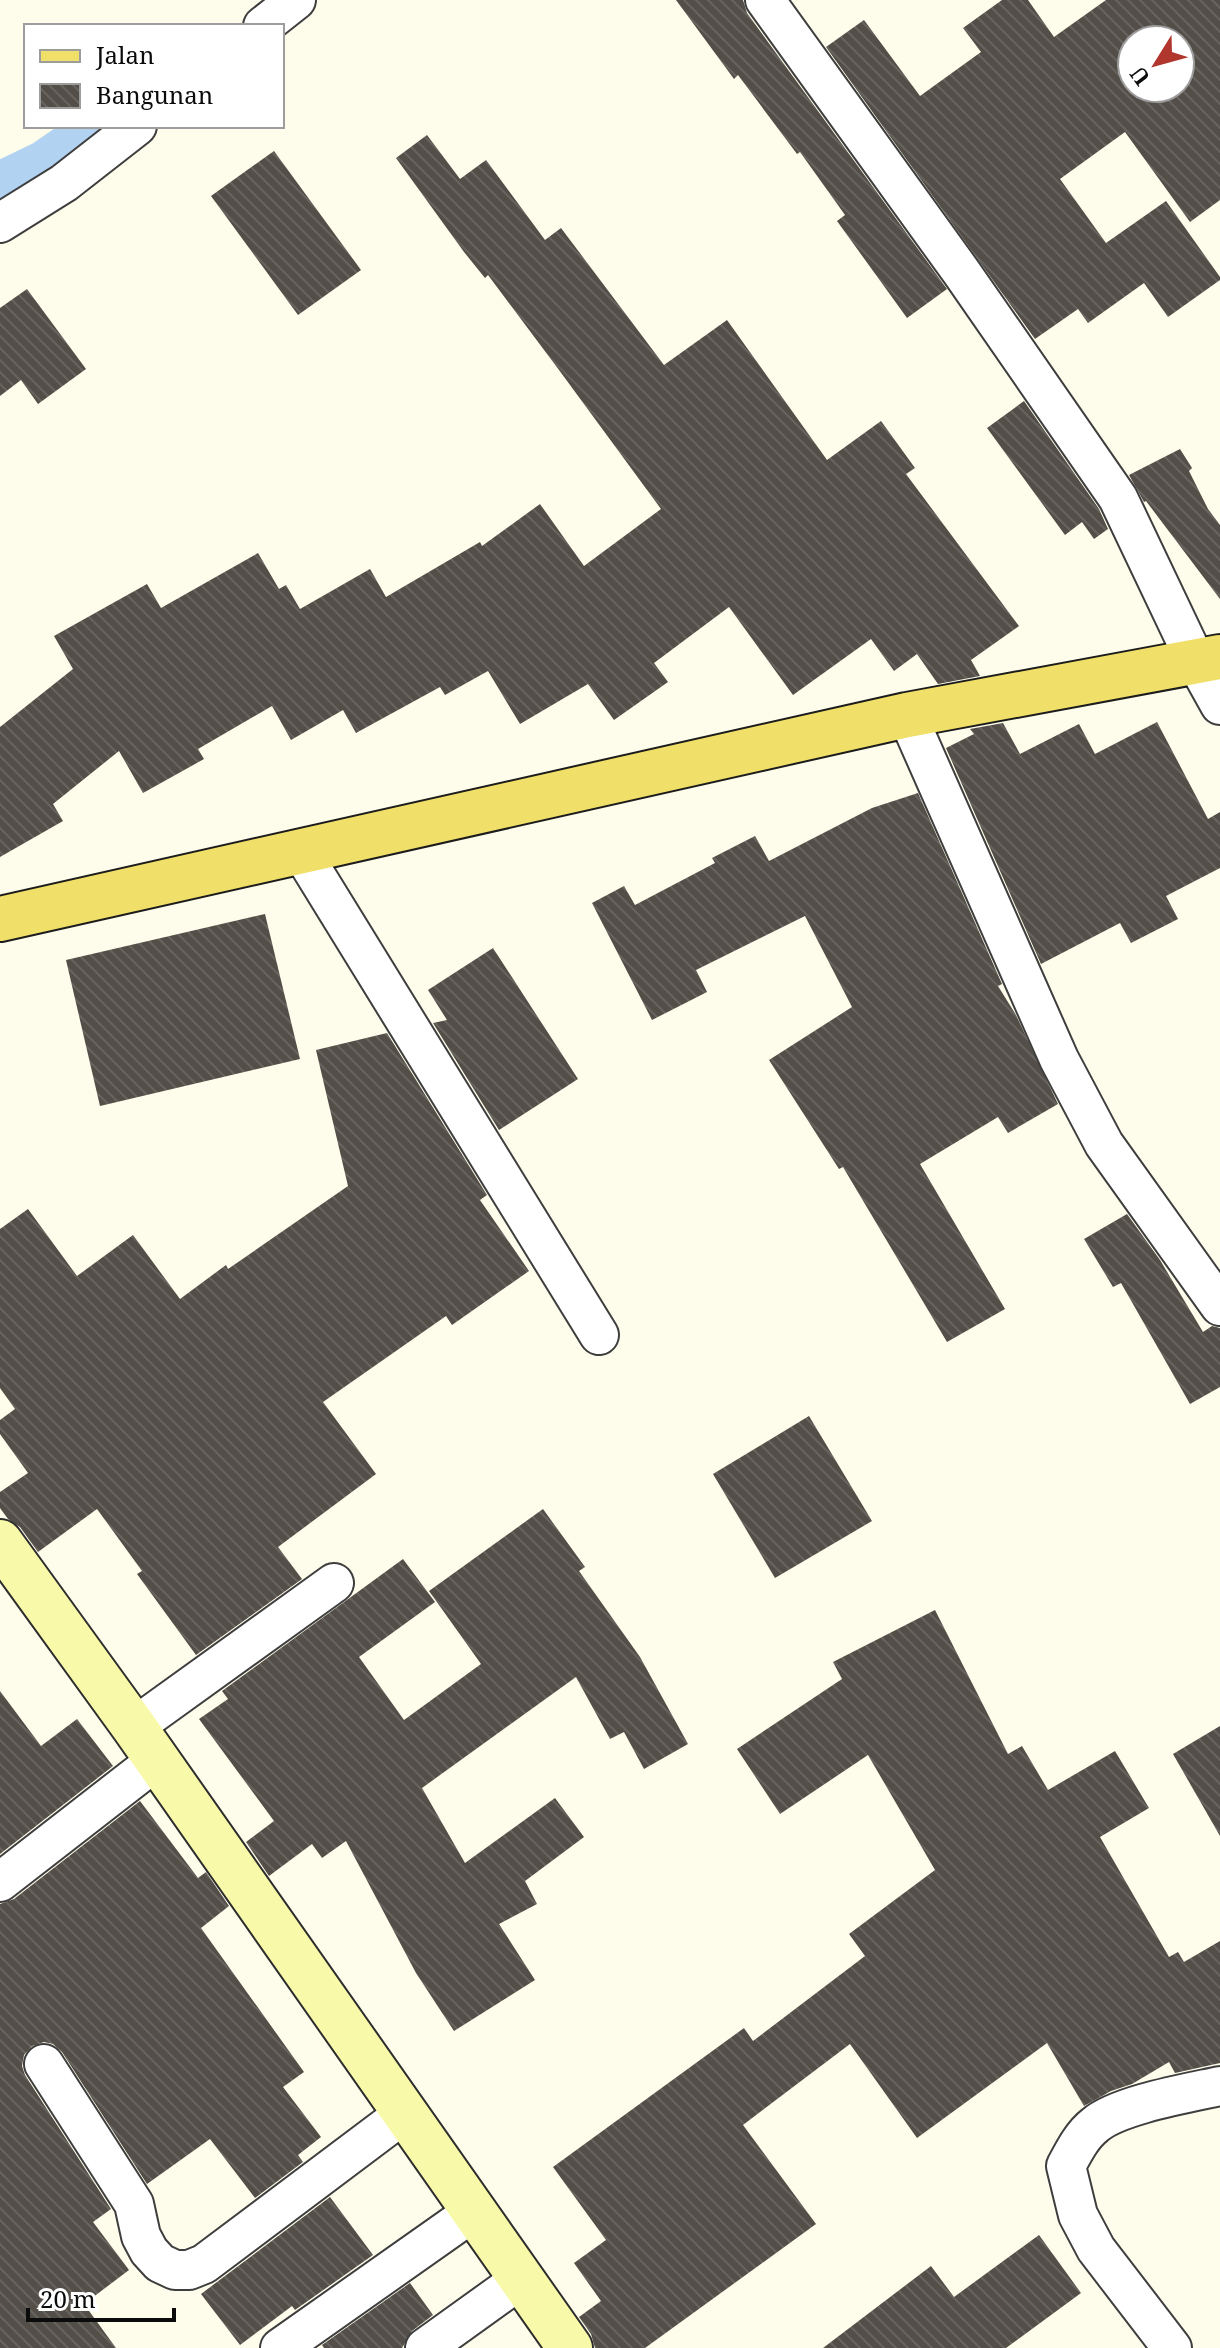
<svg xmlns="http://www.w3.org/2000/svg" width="1220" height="2348" viewBox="0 0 1220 2348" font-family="'Noto Serif',serif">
<defs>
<pattern id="building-back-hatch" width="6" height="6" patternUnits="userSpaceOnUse" patternTransform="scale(2)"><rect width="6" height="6" fill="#534e48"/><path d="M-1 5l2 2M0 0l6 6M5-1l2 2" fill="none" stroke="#67635e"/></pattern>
</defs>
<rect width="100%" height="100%" fill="#fefcea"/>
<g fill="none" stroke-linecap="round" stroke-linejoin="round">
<polyline stroke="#b2d2f2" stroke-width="52" points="0,188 46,166 104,126"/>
</g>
<g fill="url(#building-back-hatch)" fill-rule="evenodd">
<polygon points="676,0 743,0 747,13 947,289 907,318 837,221 845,215 800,152 797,154 738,75 734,79"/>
<path d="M1002,0H1028L1054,37L1106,0H1220V200L1190,222L1125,132L1060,179L1106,243L1166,201L1220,277V280L1168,317L1144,283L1088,323L1078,309L1035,339L826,47L864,20L920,96L981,52L963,28ZM1132,40H1180V88H1132Z"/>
<polygon points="427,135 460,179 486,160 545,240 561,228 664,365 727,320 827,460 881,421 915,468 906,474 1019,626 971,660 980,676 938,684 917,654 894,671 871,639 793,695 729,607 654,663 668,682 614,720 588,684 520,724 488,671 445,695 440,687 356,733 343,710 291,740 272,706 198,749 204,759 143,793 119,751 53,804 63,821 0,857 0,727 73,669 54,636 147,584 161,608 258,553 279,589 286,585 300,609 370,569 386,597 480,542 482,546 540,504 584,566 661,509 559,370 488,275 485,278 464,252 396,158"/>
<polygon points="274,151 361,270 298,315 211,196"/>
<polygon points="27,289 86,369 38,404 21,380 0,396 0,308"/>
<polygon points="1024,401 1099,509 1108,529 1094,539 1082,522 1065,535 987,428"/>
<polygon points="1180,449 1192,468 1189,471 1208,509 1220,525 1220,599 1146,501 1144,502 1129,475"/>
<polygon points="1157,722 1208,819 1220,812 1220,868 1166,896 1178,919 1131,943 1120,923 1041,964 946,748 974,734 970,729 1003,723 1020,754 1079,724 1095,754"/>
<polygon points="918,793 1002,984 998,986 1016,1015 1058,1104 1008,1133 998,1117 920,1164 1005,1309 947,1342 843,1167 839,1169 769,1060 852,1007 805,916 696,970 707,992 652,1020 592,903 624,886 635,905 715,863 712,858 755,836 769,861 872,808"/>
<polygon points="265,914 300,1059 100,1106 66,960"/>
<polygon points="493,948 578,1079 499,1130 433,1023 447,1020 428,990"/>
<polygon points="387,1033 487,1195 480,1200 529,1271 452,1325 446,1316 323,1402 376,1474 278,1547 302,1579 196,1655 137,1574 142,1571 97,1509 38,1552 20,1527 8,1519 0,1508 0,1492 28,1473 0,1434 0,1420 15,1409 0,1388 0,1229 28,1209 77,1276 133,1235 180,1299 226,1265 228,1269 348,1186 316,1050"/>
<polygon points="1127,1214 1160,1260 1203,1332 1212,1326 1220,1328 1220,1387 1190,1404 1121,1283 1113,1287 1084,1239"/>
<polygon points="809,1416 872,1521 775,1578 713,1474"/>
<polygon points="543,1509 585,1567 579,1571 640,1657 688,1744 644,1769 624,1732 610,1739 576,1677 422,1788 465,1863 555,1798 584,1837 525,1881 537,1904 499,1924 535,1980 454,2031 416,1973 346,1841 322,1858 312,1844 269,1876 246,1842 274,1821 199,1719 228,1699 222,1691 403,1559 435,1602 359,1657 404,1720 481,1664 429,1591"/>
<polygon points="935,1610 1008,1754 1022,1746 1048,1790 1115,1751 1149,1808 1100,1837 1169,1957 1178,1952 1184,1962 1220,1941 1220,2063 1175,2073 1169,2062 1132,2084 1111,2091 1084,2106 1047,2043 917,2138 850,2044 743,2125 816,2224 645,2348 595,2348 591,2334 579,2317 601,2301 574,2263 606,2240 553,2167 744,2028 753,2041 865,1956 849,1934 935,1870 868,1755 780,1814 737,1749 842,1679 833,1662"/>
<polygon points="0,1691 41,1746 77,1719 113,1766 0,1854"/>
<polygon points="1220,1726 1220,1836 1173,1754"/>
<polygon points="140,1801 198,1878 206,1872 229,1906 201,1928 304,2072 283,2087 321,2137 298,2155 303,2162 255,2198 210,2139 147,2184 62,2052 53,2044 44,2042 32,2046 24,2055 22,2066 25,2075 111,2209 93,2222 129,2270 84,2304 116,2348 0,2348 0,1904 14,1899"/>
<polygon points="330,2197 373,2255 295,2310 292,2306 240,2345 201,2294"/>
<polygon points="1039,2235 1081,2293 1006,2348 823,2348 931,2266 954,2297"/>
<polygon points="410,2283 433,2315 412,2331 402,2348 324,2348 322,2345"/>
</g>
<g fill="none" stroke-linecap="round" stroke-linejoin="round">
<defs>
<g id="street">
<polyline points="765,0 962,273 1118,498 1196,662 1220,705"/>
<polyline points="263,26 296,0"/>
<polyline points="0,223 64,183 137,126"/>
<polyline points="907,715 1059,1059 1104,1144 1220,1306"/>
<polyline points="302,853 599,1335"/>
<polyline points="134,1727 334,1583"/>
<polyline points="0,1882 157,1760"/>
<polyline points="44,2064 134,2204 141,2236 149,2251 160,2263 175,2270 189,2270 204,2264 405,2113"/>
<polyline points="280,2348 473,2212"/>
<polyline points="425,2348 521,2279"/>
<path d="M1172,2348L1096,2249L1078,2215L1066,2166C1074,2151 1082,2135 1095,2125C1118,2105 1188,2093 1220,2086"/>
</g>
<polyline id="secondary" points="0,1542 134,1727 570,2348"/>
<polyline id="primary" points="0,919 907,715 1220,657"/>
</defs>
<use href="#street" stroke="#3e3e3e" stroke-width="42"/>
<use href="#secondary" stroke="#2d2d2d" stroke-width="48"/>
<use href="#primary" stroke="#1c1c1c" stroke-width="48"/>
<use href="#street" stroke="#fff" stroke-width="38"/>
<use href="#secondary" stroke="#f9faa9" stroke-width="44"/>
<use href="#primary" stroke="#f0df68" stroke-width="44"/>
</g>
<rect x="24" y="24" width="260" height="104" fill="#ffffff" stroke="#9d9d9d" stroke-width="2"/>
<rect x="40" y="50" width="40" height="12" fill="#f0df68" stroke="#9d9d9d" stroke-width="2"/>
<text x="96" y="64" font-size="24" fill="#0b0b0b">Jalan</text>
<rect x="40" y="84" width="40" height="24" fill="url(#building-back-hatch)" stroke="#9d9d9d" stroke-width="2"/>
<text x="96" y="104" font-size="24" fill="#0b0b0b">Bangunan</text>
<g transform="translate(1156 64) rotate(233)"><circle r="38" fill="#ffffff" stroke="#9d9d9d" stroke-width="2"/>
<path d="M0-6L14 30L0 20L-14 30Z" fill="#b1362d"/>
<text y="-12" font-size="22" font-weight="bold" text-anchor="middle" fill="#0b0b0b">U</text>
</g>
<path d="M28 2308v12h146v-12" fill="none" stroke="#0b0b0b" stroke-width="4"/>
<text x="40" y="2308" font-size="24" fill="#0b0b0b" stroke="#ffffff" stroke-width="6" paint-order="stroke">20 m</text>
</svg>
